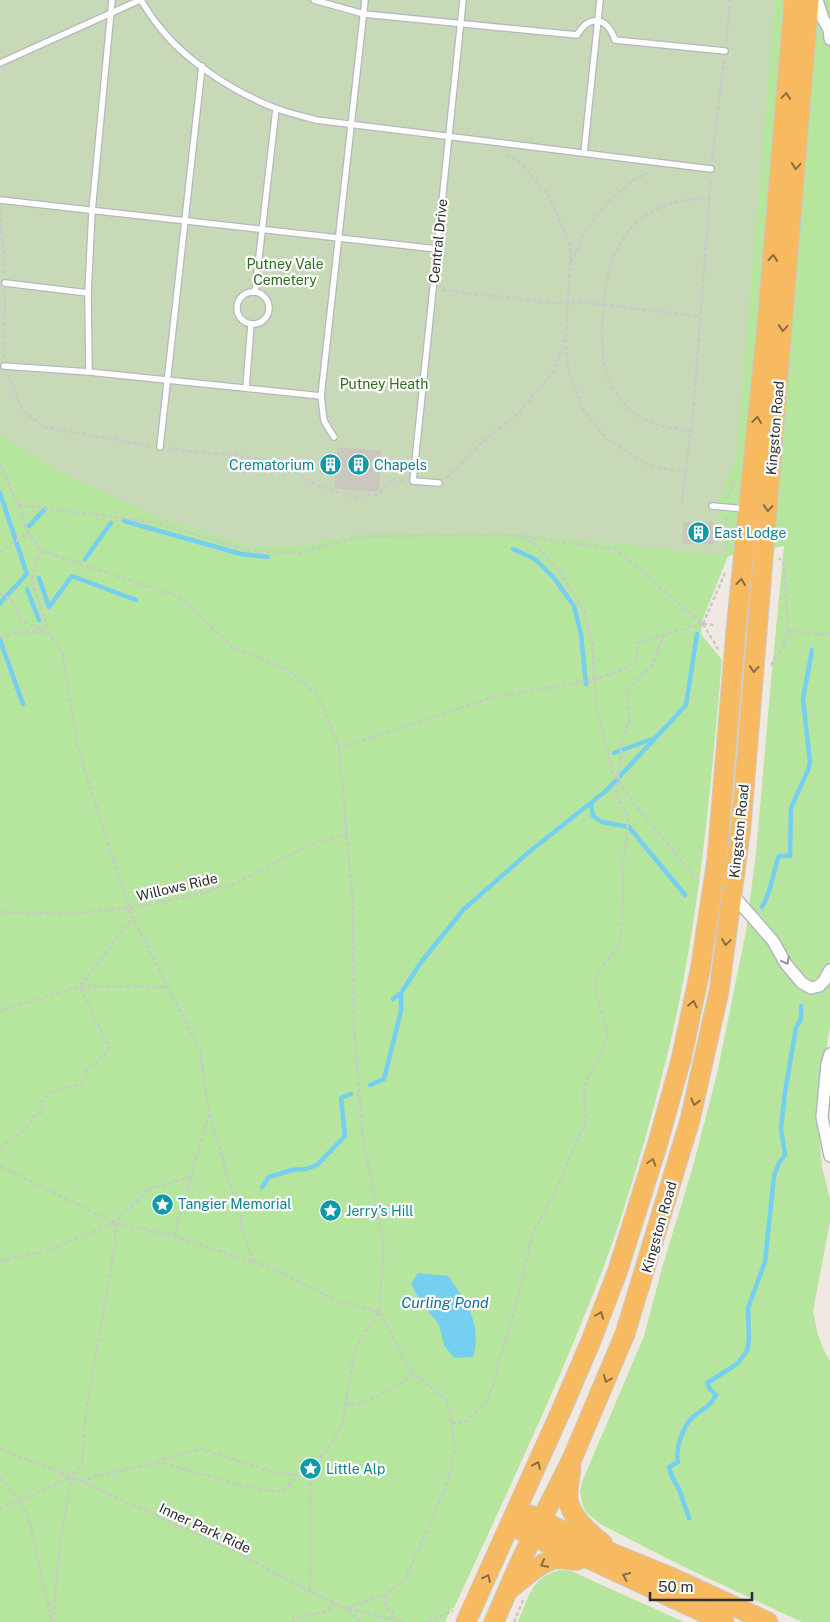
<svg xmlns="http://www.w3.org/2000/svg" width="830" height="1622" viewBox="0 0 830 1622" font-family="'Public Sans',sans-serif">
<rect width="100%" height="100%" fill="#efe9e1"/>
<g fill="#b6e59e">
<path d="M0,0H830V1026L817,1108L822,1167L830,1199V1222L813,1311L818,1335L823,1348L830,1361V1622H802L680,1565L600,1524L587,1513L583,1506L580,1492L582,1482L644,1336L662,1268L692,1170L717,1074L746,931L756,853L772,670L784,546L728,556L702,621L701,634L722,660C710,795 699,928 666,1060C648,1132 627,1205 601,1274C557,1388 505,1497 454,1608L451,1609L445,1622H0Z"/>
<path d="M561,1570L571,1571L684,1622H518C529,1597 531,1576 561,1570Z"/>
</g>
<path fill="#c8d9b8" d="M0,0H775L736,461C717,495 712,518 728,556L505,532L359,533L298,546L253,547L160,518L57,470L0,434Z"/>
<path fill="#75cff0" d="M418,1273L448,1276C466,1300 483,1326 473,1357L454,1358L444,1345L439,1325L421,1302L411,1284Z"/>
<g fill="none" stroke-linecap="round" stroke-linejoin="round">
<g stroke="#75cff0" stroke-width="4.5">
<polyline points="0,493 27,574 0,603"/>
<polyline points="124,521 241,554 268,557"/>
<polyline points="29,526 45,509"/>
<polyline points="513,549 535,559 554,578 574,606 581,634 586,684"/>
<polyline points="85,559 111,523"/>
<polyline points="39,578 49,607 72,576 136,600"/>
<polyline points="27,589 39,620"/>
<polyline points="0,640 23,704"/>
<polyline points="614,753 655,738"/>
<polyline points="591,803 593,816 602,822 629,827 685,895"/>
<path d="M762,907C771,893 773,872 779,856H790L791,808L808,770L810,762L803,699L812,650"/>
<polyline points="393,999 401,993 422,961 463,910 529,852 607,790 686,705 697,634"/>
<polyline points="370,1085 384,1079 401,1011 401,993"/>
<polyline points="262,1187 269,1177 292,1170 306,1169 317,1165 345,1136 341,1098 351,1094"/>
<path d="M689,1518L679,1489L672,1477L669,1467L678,1462C675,1449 683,1426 693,1417C704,1407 708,1410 716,1395L710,1389L707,1383L737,1364L747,1351L749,1340L748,1308L765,1262L774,1176L779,1163L785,1155L781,1128L785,1092L796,1028L801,1019V1006"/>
</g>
</g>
<g fill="#cbc7bf" stroke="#cbc5ba">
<polygon points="338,448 381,451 378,491 335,488"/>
<polygon points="325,458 337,460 336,471 323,470"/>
<polygon points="684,522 713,523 713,544 683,543"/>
</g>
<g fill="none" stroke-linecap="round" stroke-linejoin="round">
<defs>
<g id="service">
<path d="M141,0C146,8 151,17 158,25C185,61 234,92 275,108C288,113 302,116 316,120L711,169"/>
<path d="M314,0L364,14L577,35C590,14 607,17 615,40L725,51"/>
<polyline points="0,63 140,0"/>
<polyline points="584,153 600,0"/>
<polyline points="0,200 437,249"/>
<polyline points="5,283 88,293"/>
<circle cx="253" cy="308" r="16"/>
<polyline points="255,292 276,109"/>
<polyline points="4,366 89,372 321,396 365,0"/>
<polyline points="89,372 88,293 92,211 112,0"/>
<polyline points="246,387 251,325"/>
<polyline points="321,396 324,421 334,437"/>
<polyline points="160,447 202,66"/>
<polyline points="439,483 413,481 463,0"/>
<polyline points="712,506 746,509"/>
</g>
<g id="minor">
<polyline points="817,0 823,19 829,29 830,39"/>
<polyline points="732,894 773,941 786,964 802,983 811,988 819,986 824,981 830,970"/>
<polyline points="830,1054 827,1064 822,1117 830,1156"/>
</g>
<g id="trunk">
<path d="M571,1468C570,1478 567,1490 568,1500C572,1519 590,1533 603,1544"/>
<polyline points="530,1515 590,1544 673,1578 768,1622"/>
<polyline points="522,1531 558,1548 587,1558 724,1622"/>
<path d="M510,1589C522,1580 542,1559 558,1559C565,1558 571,1561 578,1560"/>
<polyline points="466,1622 561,1411 591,1341 618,1270 657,1146 681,1060 700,971 717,859 736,630 766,335 794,0"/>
<polyline points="494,1622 522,1558 572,1459 625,1334 690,1120 719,991 741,826 809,0"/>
</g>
</defs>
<use href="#service" stroke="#b4b7c1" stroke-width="8"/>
<use href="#minor" stroke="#b4b7c1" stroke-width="14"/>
<use href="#trunk" stroke="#c9c9c9" stroke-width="21"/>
<g stroke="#c9c9c9" stroke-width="2.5" stroke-dasharray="4 2.5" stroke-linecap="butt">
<polyline points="726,42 730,0"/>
<polyline points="712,161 724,60"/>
<polyline points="0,211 5,275"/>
<polyline points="571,262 587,228 610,200 633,180 651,172"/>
<polyline points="442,290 552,303 577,302 604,305 699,316"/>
<polyline points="566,339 568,370 584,411 607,439 647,464 671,470 686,471"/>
<polyline points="4,358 5,291"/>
<polyline points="8,375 23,411 44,427 151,446"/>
<path d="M691,431C672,429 653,425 637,415C622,405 609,385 605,368C599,342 603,288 612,262C616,249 627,230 638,221C659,204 684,198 710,199"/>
<polyline points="169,448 192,452 233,455 280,462 316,485 353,497 379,494 392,479 404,481"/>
<polyline points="0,464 18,505 28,533 42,551 182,598 231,646 290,671 319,697 339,748 353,905 354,1029 363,1139 384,1246 379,1311 410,1370 446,1400 452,1423 455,1449 449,1478 423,1540 405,1579 386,1595 346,1608 361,1622"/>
<polyline points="447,478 481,443 518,414 554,371 566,337 571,246 549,196 519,161 507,154"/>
<polyline points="728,497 734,479"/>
<polyline points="682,503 693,412 711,179"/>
<polyline points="18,505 155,522 250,551 301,553 356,537 453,535 520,536 616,549 703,624 664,634 638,643 636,664 594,680 494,697 340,748"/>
<polyline points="726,516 725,529 728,546"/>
<polyline points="522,537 537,546 562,575 585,613 593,646 594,680 598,714 613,773 636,806 697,879"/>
<polyline points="42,551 35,564 32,583 50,635 62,652 78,749 131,914 200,1050 209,1114 174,1236"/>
<polyline points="0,552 28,533"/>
<polyline points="0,594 11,599 21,620 49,634"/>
<polyline points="703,624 725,573"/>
<polyline points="703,624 718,649"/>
<polyline points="703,624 714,625"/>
<polyline points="788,631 830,635"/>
<polyline points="0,637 16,633 43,632"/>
<polyline points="771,665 783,647 788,631 784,564 779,558"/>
<polyline points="0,912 70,914 130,908 191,896 237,883 309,845 347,834"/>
<polyline points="0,1011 80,986 133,917"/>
<polyline points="210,1115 229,1181 239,1207 243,1232 254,1262"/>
<path d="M0,1148C7,1140 20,1136 27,1127C32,1120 32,1116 41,1113L43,1105L42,1101C50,1087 69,1089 82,1083L86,1076L87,1068L99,1061L109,1048L80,986L169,987"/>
<polyline points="0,1166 115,1223"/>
<polyline points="0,1261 46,1251 115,1223 174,1236 269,1267 335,1300 379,1311 355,1348 342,1425 331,1444 310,1469 297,1475 274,1472 200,1449 142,1466 91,1477 84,1483"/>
<polyline points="345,1406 368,1401 397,1386 414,1374"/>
<polyline points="452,1423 467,1421 487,1401 496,1377 498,1365 511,1323 522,1281 533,1232 556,1190 586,1120 584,1094 586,1082 600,1056 608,1037 594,985 600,969 619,946 621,935 623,892 622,864 627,838 628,817 617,796 622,741 630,719 627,694 629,687 653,664 664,635"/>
<polyline points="0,1449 72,1477 231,1549 322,1598 346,1608 403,1622"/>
<path d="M157,1462C200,1472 240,1488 283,1492L297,1475"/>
<polyline points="310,1469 310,1591"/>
<polyline points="0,1478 20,1500 30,1524 52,1622"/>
<polyline points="0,1509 72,1477"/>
<polyline points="386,1595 385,1606 393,1612 392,1619"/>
<polyline points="53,1622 59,1551 72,1477 82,1463 86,1413 115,1244 115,1223 149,1189 190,1177"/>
<polyline points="292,1622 296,1618 327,1611 336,1604"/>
<polyline points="428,1622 453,1611"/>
<polyline points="514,1622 524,1598"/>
</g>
<use href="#service" stroke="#fff" stroke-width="5.5"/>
<use href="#minor" stroke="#fff" stroke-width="11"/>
<use href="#trunk" stroke="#f8ba60" stroke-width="19"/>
</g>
<defs><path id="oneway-chevron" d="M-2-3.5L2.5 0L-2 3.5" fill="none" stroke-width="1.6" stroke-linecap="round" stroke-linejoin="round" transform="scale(1.25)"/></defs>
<g stroke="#896d44">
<use href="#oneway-chevron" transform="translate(786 96) rotate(-85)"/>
<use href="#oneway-chevron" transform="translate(796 166) rotate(95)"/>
<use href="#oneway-chevron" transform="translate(773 258) rotate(-85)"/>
<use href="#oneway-chevron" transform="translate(783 328) rotate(95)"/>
<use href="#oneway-chevron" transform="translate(757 420) rotate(-84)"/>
<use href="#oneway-chevron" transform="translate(768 508) rotate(95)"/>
<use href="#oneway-chevron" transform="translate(741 582) rotate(-84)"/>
<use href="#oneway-chevron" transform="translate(754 669) rotate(95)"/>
<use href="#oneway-chevron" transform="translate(726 942) rotate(98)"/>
<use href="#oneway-chevron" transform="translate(693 1004) rotate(-78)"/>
<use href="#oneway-chevron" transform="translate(695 1102) rotate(104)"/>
<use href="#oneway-chevron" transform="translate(652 1162) rotate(-72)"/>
<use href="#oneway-chevron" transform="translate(600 1315) rotate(-69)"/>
<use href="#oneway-chevron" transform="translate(607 1379) rotate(113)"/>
<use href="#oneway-chevron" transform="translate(537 1465) rotate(-66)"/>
<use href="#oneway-chevron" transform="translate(544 1564) rotate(152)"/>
<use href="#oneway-chevron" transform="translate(626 1576) rotate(-155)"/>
<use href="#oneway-chevron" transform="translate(487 1578) rotate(-65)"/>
</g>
<use stroke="#969696" href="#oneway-chevron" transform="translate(786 961) rotate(62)"/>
<defs>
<symbol id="building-disc" viewBox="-11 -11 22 22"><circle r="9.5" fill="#0f9aa8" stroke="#fff"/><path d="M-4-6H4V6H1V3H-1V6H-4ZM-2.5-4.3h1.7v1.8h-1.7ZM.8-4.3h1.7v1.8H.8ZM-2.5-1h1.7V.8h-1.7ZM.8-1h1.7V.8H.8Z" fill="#fff"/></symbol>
<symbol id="sight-disc" viewBox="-11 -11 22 22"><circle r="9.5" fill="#0f9aa8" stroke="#fff"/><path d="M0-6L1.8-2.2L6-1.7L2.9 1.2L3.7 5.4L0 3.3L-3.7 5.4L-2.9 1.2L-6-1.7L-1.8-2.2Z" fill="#fff"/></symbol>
</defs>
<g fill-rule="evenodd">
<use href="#building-disc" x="318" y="452" width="25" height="25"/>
<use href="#building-disc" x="346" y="452" width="25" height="25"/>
<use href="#building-disc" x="686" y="520" width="25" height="25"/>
<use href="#sight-disc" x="150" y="1192" width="25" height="25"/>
<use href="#sight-disc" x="318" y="1198" width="25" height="25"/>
<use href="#sight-disc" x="298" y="1456" width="25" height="25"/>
</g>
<g text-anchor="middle" stroke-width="4.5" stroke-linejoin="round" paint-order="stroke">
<g font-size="14" fill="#2e2e2e" stroke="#fff">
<text transform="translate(438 241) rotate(-84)" y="5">Central Drive</text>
<text transform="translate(775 428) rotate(-85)" y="5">Kingston Road</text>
<text transform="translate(739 831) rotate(-84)" y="5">Kingston Road</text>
<text transform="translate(177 887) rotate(-13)" y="5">Willows Ride</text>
<text transform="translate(659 1227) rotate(-74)" y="5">Kingston Road</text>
<text transform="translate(205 1528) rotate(25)" y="5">Inner Park Ride</text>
</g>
<g font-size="14" fill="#2c6e1b" stroke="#fff">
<text x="285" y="269">Putney Vale<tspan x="285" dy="16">Cemetery</tspan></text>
<text x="384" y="389">Putney Heath</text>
</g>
<g font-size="14" fill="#0d838f" stroke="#fff" text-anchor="start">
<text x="314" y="470" text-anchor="end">Crematorium</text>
<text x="374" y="470">Chapels</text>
<text x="714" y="538">East Lodge</text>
<text x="178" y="1209">Tangier Memorial</text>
<text x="346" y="1216">Jerry's Hill</text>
<text x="326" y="1474">Little Alp</text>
</g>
<g font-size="15" font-style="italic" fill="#0d6fa3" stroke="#fff">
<text x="445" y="1308">Curling Pond</text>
</g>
</g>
<path d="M650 1592v8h102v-8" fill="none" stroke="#2e2e2e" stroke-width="2.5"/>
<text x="658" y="1592" font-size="15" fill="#2e2e2e" stroke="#ffffff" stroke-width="4" paint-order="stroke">50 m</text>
</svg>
